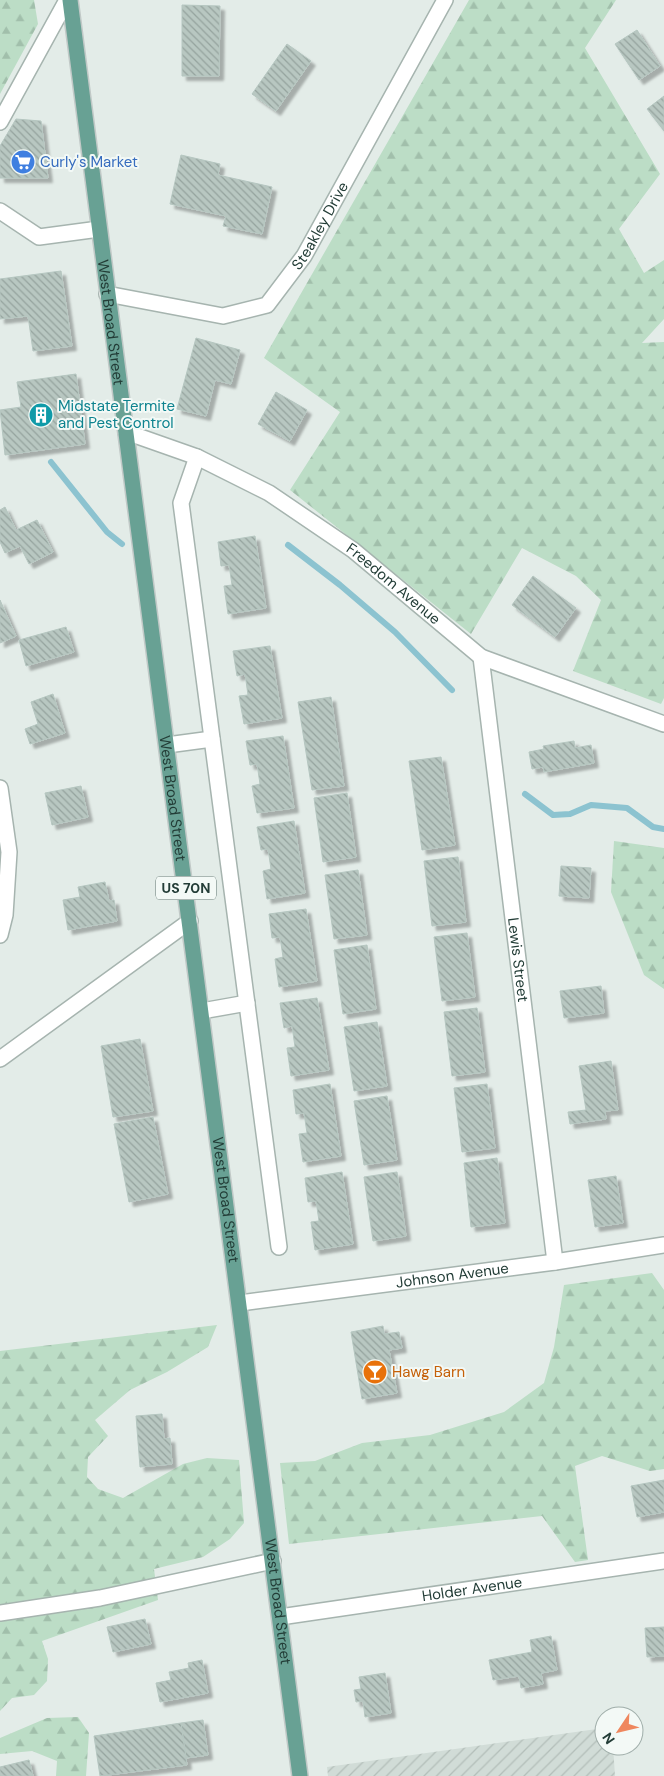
<svg xmlns="http://www.w3.org/2000/svg" width="664" height="1776" viewBox="0 0 664 1776" font-family="'DM Sans',sans-serif">
<defs>
<pattern id="industrial-furrows" width="10" height="10" patternUnits="userSpaceOnUse" patternTransform="scale(1.25)"><rect width="10" height="10" fill="#d1dcd7"/><path d="M-1 1l2-2M0 10L10 0M9 11l2-2" fill="none" stroke="#b3beb9"/></pattern>
<pattern id="forest-firs" width="22" height="20" patternUnits="userSpaceOnUse" patternTransform="scale(1.25)"><rect width="22" height="20" fill="#bcddc6"/><path d="M5 1l3.5 6h-7zM16 11l3.5 6h-7z" fill="#a1bfab"/></pattern>
<pattern id="building-back-hatch" width="6" height="6" patternUnits="userSpaceOnUse" patternTransform="scale(1.25)"><rect width="6" height="6" fill="#b8c7c1"/><path d="M-1 5l2 2M0 0l6 6M5-1l2 2" fill="none" stroke="#95a39e"/></pattern>
<filter id="shadow"><feDropShadow dx="4.5" dy="4.5" stdDeviation="1" flood-color="#0004"/></filter>
</defs>
<rect width="100%" height="100%" fill="#e3ece8"/>
<polygon fill="url(#industrial-furrows)" points="604,1728 604,1746 613,1746 615,1776 328,1776 327,1767"/>
<g fill="url(#forest-firs)">
<polygon points="0,0 34,0 38,24 0,94"/>
<polygon points="469,0 616,0 585,48 660,174 619,229 644,273 664,260 664,319 642,343 664,342 664,698 661,704 573,671 601,600 576,576 522,548 471,634 290,490 340,412 264,358"/>
<polygon points="614,841 664,848 664,989 644,975 611,892"/>
<polygon points="652,1273 664,1290 664,1469 650,1471 602,1456 575,1466 588,1560 575,1562 542,1516 289,1544 280,1463 315,1461 362,1443 430,1435 504,1412 544,1383 554,1347 564,1285"/>
<polygon points="217,1325 208,1347 167,1372 130,1390 95,1420 108,1436 88,1457 87,1477 98,1489 123,1498 183,1464 207,1458 239,1460 244,1523 230,1539 203,1557 154,1569 158,1600 42,1641 48,1659 47,1681 34,1695 12,1698 0,1711 0,1351"/>
<polygon points="78,1717 89,1733 86,1776 56,1776 57,1761 32,1751 0,1754 0,1738 47,1718"/>
</g>
<g fill="none" stroke-linecap="round" stroke-linejoin="round">
<g stroke="#8cc3d0" stroke-width="6">
<polyline points="51,462 107,532 122,544"/>
<polyline points="288,545 340,585 395,632 452,690"/>
<polyline points="525,794 553,815 570,814 591,805 627,808 653,827 664,829"/>
</g>
</g>
<g fill="url(#building-back-hatch)" stroke="#b5c6c0" filter="url(#shadow)">
<polygon points="182,5 220,6 219,76 182,76"/>
<polygon points="637,30 660,66 639,80 615,44"/>
<polygon points="287,44 311,61 276,111 252,94"/>
<polygon points="664,96 664,131 647,109"/>
<polygon points="16,119 41,121 48,178 0,178 0,146"/>
<polygon points="181,155 220,164 218,175 272,187 262,234 223,226 226,216 170,204"/>
<polygon points="61,271 72,346 33,351 28,316 0,319 0,279"/>
<polygon points="196,338 240,350 231,384 215,380 206,416 177,409"/>
<polygon points="76,374 85,444 5,455 0,410 21,407 17,382"/>
<polygon points="276,392 307,410 290,441 258,424"/>
<polygon points="5,507 16,530 37,520 53,552 29,564 20,546 5,553 0,542 0,510"/>
<polygon points="255,536 266,608 228,614 224,586 232,585 229,565 221,566 218,542"/>
<polygon points="533,576 576,608 555,637 512,605"/>
<polygon points="0,600 16,636 0,643"/>
<polygon points="66,627 74,652 26,666 19,640"/>
<polygon points="270,646 282,718 244,724 239,696 248,695 245,674 237,676 233,651"/>
<polygon points="53,694 65,733 30,744 25,729 38,724 31,702"/>
<polygon points="331,697 344,786 312,790 298,702"/>
<polygon points="283,736 294,808 257,813 252,786 260,784 257,764 250,765 246,741"/>
<polygon points="574,741 575,748 591,745 594,763 544,772 543,767 532,769 529,752 544,749 543,746"/>
<polygon points="441,757 455,845 422,850 409,761"/>
<polygon points="81,786 88,817 52,825 45,793"/>
<polygon points="347,793 356,857 323,862 314,798"/>
<polygon points="294,821 305,893 267,899 263,871 271,869 268,849 261,850 257,827"/>
<polygon points="458,857 466,922 432,926 424,861"/>
<polygon points="561,866 591,868 589,898 559,896"/>
<polygon points="358,870 367,935 334,939 325,875"/>
<polygon points="105,882 109,901 114,900 117,921 68,930 63,900 80,897 78,887"/>
<polygon points="306,909 317,981 279,987 275,959 283,957 280,937 272,938 269,914"/>
<polygon points="467,933 475,997 442,1001 434,937"/>
<polygon points="367,945 376,1009 343,1014 334,950"/>
<polygon points="601,986 604,1013 564,1018 560,991"/>
<polygon points="317,998 329,1070 291,1076 287,1048 295,1047 292,1026 284,1028 280,1003"/>
<polygon points="477,1008 485,1072 452,1076 444,1012"/>
<polygon points="377,1022 387,1086 354,1091 344,1027"/>
<polygon points="140,1039 153,1111 113,1117 101,1046"/>
<polygon points="611,1061 618,1110 605,1111 606,1119 570,1124 568,1112 586,1110 579,1066"/>
<polygon points="330,1084 341,1156 303,1162 299,1134 307,1133 304,1113 296,1114 293,1090"/>
<polygon points="487,1084 495,1148 462,1152 454,1088"/>
<polygon points="387,1096 397,1160 364,1165 354,1101"/>
<polygon points="153,1117 168,1194 129,1202 114,1124"/>
<polygon points="497,1158 505,1223 471,1227 464,1163"/>
<polygon points="342,1172 353,1244 315,1250 311,1222 319,1221 316,1201 308,1202 305,1178"/>
<polygon points="397,1172 406,1236 373,1241 364,1177"/>
<polygon points="616,1176 623,1223 595,1227 588,1180"/>
<polygon points="383,1326 384,1334 399,1332 402,1348 389,1350 397,1393 362,1399 351,1332"/>
<polygon points="162,1414 164,1439 170,1438 172,1464 140,1467 136,1416"/>
<polygon points="664,1480 664,1512 637,1517 631,1486"/>
<polygon points="145,1619 151,1644 113,1652 107,1627"/>
<polygon points="664,1627 664,1656 647,1657 645,1628"/>
<polygon points="551,1636 557,1670 541,1673 543,1684 521,1688 519,1676 493,1680 489,1660 532,1652 530,1640"/>
<polygon points="202,1660 208,1693 160,1702 156,1683 171,1680 169,1672 189,1668 188,1663"/>
<polygon points="385,1673 391,1713 365,1717 363,1701 356,1702 354,1690 361,1689 359,1677"/>
<polygon points="203,1720 208,1755 186,1758 181,1723"/>
<polygon points="181,1723 187,1765 100,1776 94,1736"/>
<polygon points="29,1760 33,1776 0,1776 0,1767"/>
</g>
<g fill="none" stroke-linecap="round" stroke-linejoin="round">
<defs>
<g id="minor">
<polyline points="0,122 67,0"/>
<polyline points="0,211 39,237 99,229"/>
<path id="s1" d="M107,294L223,316L267,305L304,256L445,0"/>
<path id="s2" d="M126,432L197,457L269,493L353,550L481,657L664,724"/>
<polyline points="197,457 181,503 279,1247"/>
<path id="s3" d="M481,657L555,1262"/>
<polyline points="167,745 212,739"/>
<polyline points="0,788 9,852 5,915 0,935"/>
<polyline points="202,1011 247,1003"/>
<polyline points="0,1059 190,921"/>
<path id="s4" d="M240,1303L555,1262L664,1245"/>
<polyline points="0,1613 100,1598 273,1561"/>
<path id="s5" d="M280,1617L664,1561"/>
</g>
<g id="major">
<path id="s6" d="M70,0C143,592 226,1184 300,1776"/>
</g>
</defs>
<use href="#minor" stroke="#a6b4af" stroke-width="18"/>
<use href="#major" stroke="#c1c9c7" stroke-width="18"/>
<use href="#minor" stroke="#fff" stroke-width="15"/>
<use href="#major" stroke="#68a194" stroke-width="15"/>
</g>
<defs>
<symbol id="supermarket-disc" viewBox="-11 -11 22 22"><circle r="9.5" fill="#3f7fe0" stroke="#f3f9f6"/><path d="M-6-5.5h2.5l.6 2H6L4.5 2H-2.5L-4.4-4H-6ZM-1.5 3.2a1.3 1.3 0 1 0 .1 0ZM3 3.2a1.3 1.3 0 1 0 .1 0Z" fill="#fff"/></symbol>
<symbol id="building-disc" viewBox="-11 -11 22 22"><circle r="9.5" fill="#0f9aa8" stroke="#f3f9f6"/><path d="M-4-6H4V6H1V3H-1V6H-4ZM-2.5-4.3h1.7v1.8h-1.7ZM.8-4.3h1.7v1.8H.8ZM-2.5-1h1.7V.8h-1.7ZM.8-1h1.7V.8H.8Z" fill="#fff"/></symbol>
<symbol id="bar-disc" viewBox="-11 -11 22 22"><circle r="9.5" fill="#e8710a" stroke="#f3f9f6"/><path d="M-6-5H6L.8 .8V4.5H3.5V6h-7V4.5H-.8V.8Z" fill="#fff"/></symbol>
</defs>
<g fill-rule="evenodd">
<use href="#supermarket-disc" x="9" y="148" width="28" height="28"/>
<use href="#building-disc" x="27" y="401" width="28" height="28"/>
<use href="#bar-disc" x="361" y="1358" width="28" height="28"/>
</g>
<g text-anchor="middle" stroke-width="4" stroke-linejoin="round" paint-order="stroke">
<rect fill="#f3f9f6" stroke="#617570" stroke-width="1" x="156" y="876.5" width="60" height="23" rx="4"/>
<g font-size="14" font-weight="bold" fill="#233d37">
<text x="186" y="893">US 70N</text>
</g>
<g font-size="15" fill="#366cbe" stroke="#f3f9f6" text-anchor="start">
<text x="40" y="167">Curly's Market</text>
</g>
<g font-size="15" fill="#233d37" stroke="#f3f9f6">
<text dy="5" stroke="none"><textPath href="#s1" startOffset="259">Steakley Drive</textPath></text>
<text dy="5" stroke="none"><textPath href="#s6" startOffset="325">West Broad Street</textPath></text>
<text dy="5" stroke="none"><textPath href="#s2" startOffset="310">Freedom Avenue</textPath></text>
<text dy="5" stroke="none"><textPath href="#s6" startOffset="805">West Broad Street</textPath></text>
<text dy="5" stroke="none"><textPath href="#s3" startOffset="305">Lewis Street</textPath></text>
<text dy="5" stroke="none"><textPath href="#s6" startOffset="1210">West Broad Street</textPath></text>
<text dy="5" stroke="none"><textPath href="#s4" startOffset="214">Johnson Avenue</textPath></text>
<text dy="5" stroke="none"><textPath href="#s5" startOffset="194">Holder Avenue</textPath></text>
<text dy="5" stroke="none"><textPath href="#s6" startOffset="1615">West Broad Street</textPath></text>
</g>
<g font-size="15" fill="#0d838f" stroke="#f3f9f6" text-anchor="start">
<text x="58" y="411">Midstate Termite<tspan x="58" dy="17">and Pest Control</tspan></text>
</g>
<g font-size="15" fill="#c56008" stroke="#f3f9f6" text-anchor="start">
<text x="392" y="1377">Hawg Barn</text>
</g>
</g>
<g transform="translate(619 1731) rotate(235)"><circle r="24" fill="#f3f9f6" stroke="#a0aeaa"/>
<path d="M0-4L9 19L0 12L-9 19Z" fill="#ef875e"/>
<text y="-8" font-size="14" font-weight="bold" text-anchor="middle" fill="#233d37">N</text>
</g>
</svg>
